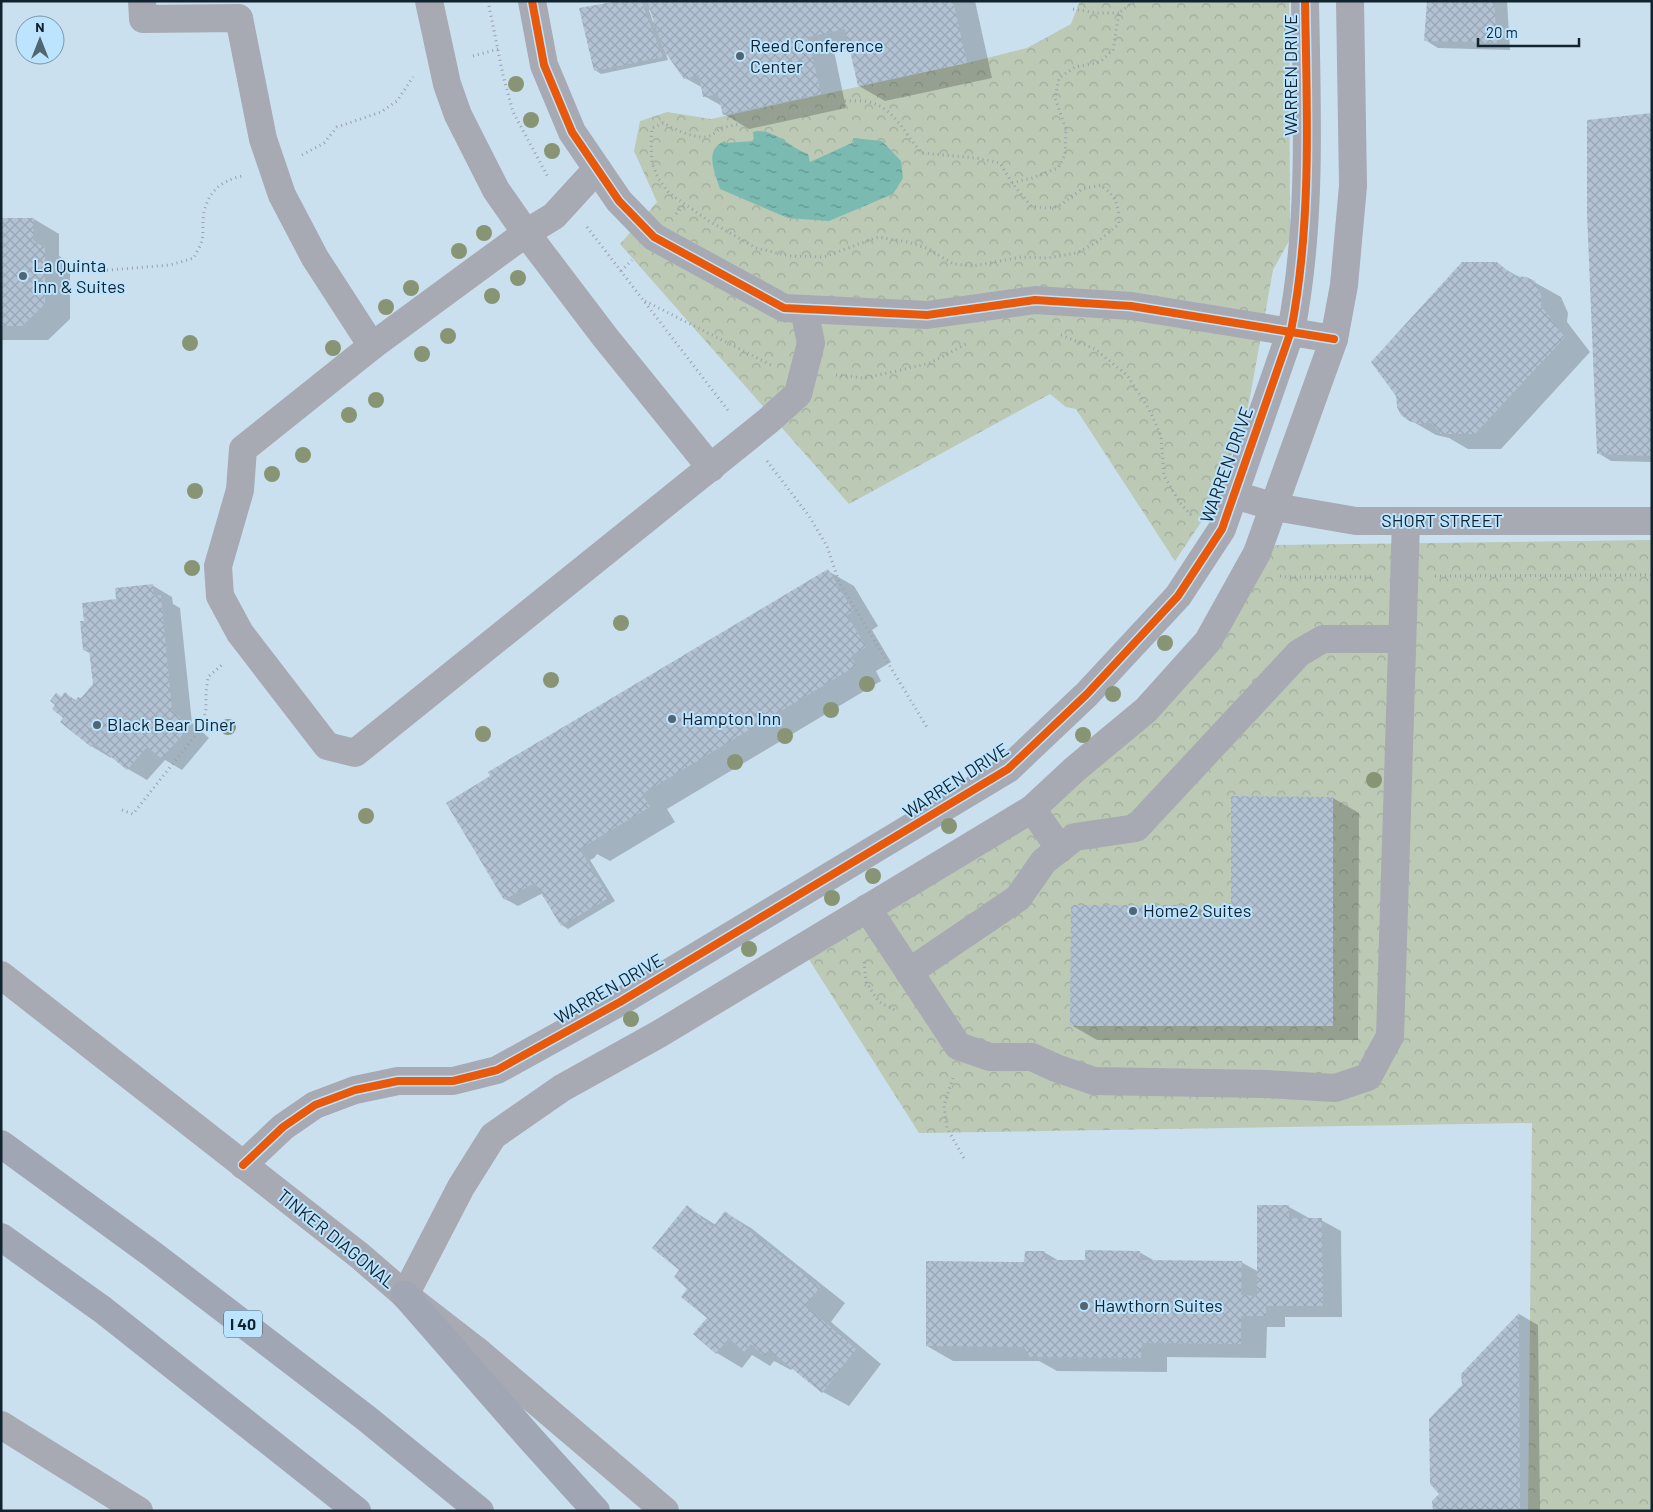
<svg xmlns="http://www.w3.org/2000/svg" width="1653" height="1512" viewBox="0 0 1653 1512" font-family="Barlow,sans-serif">
<defs>
<pattern id="park-crowns" width="20" height="18" patternUnits="userSpaceOnUse" patternTransform="scale(1.25)"><rect width="20" height="18" fill="#bbc9b5"/><path d="M2 6a3 3 0 1 1 6 0M12 15a3 3 0 1 1 6 0" fill="none" stroke="#a0ac9c"/></pattern>
<pattern id="water-ripples" width="26" height="14" patternUnits="userSpaceOnUse" patternTransform="scale(1.25)"><rect width="26" height="14" fill="#7abab1"/><path d="M2 4q2-2 4 0t4 0M15 11q2-2 4 0t4 0" fill="none" stroke="#639790"/></pattern>
<pattern id="building-cross-hatch" width="8" height="8" patternUnits="userSpaceOnUse" patternTransform="scale(1.25)"><rect width="8" height="8" fill="#b2c2d3"/><path d="M0 0l8 8M0 8l8-8" fill="none" stroke="#98a6b5"/></pattern>
</defs>
<rect width="100%" height="100%" fill="#cbe0ef"/>
<g fill="url(#park-crowns)">
<polygon points="1080,1 1289,1 1290,239 1273,270 1250,397 1245,420 1235,447 1208,512 1175,561 1076,409 1066,407 1050,394 849,504 620,244 657,202 634,151 640,121 667,112 711,119 967,63 1027,48 1071,24"/>
<polygon points="1652,540 1652,1511 1528,1511 1532,1123 919,1133 808,958 1166,694 1275,545"/>
</g>
<path fill="url(#water-ripples)" d="M758,131C777,131 791,148 808,154L810,162L854,142L853,138L882,141L901,161L903,178L893,194L829,221L788,218L720,189C715,173 703,149 725,141L726,143L754,141L753,132Z"/>
<g fill="#0003" fill-rule="evenodd">
<path d="M624,1H647L650,3V1H975L992,78L885,101L859,86L851,48L834,51L846,108L749,129L724,114L722,106L704,96L703,88L685,78L665,51L668,60L601,74L595,70ZM651,9L655,21L653,22L649,10Z"/>
<polygon points="1428,1 1507,1 1510,50 1438,48 1425,40"/>
<polygon points="1652,115 1652,462 1611,461 1598,453"/>
<polygon points="1,219 34,219 59,234 59,256 70,264 70,319 48,340 1,340"/>
<polygon points="1496,264 1521,278 1534,282 1561,297 1568,313 1567,322 1590,352 1501,449 1468,449 1449,438 1436,435 1410,420"/>
<polygon points="828,571 854,586 878,626 872,630 891,662 876,671 881,681 667,809 675,822 610,861 597,854 594,858 590,860 615,901 568,929 562,925 543,893 518,906 505,899"/>
<polygon points="152,585 172,597 173,604 180,608 192,723 209,738 182,770 165,760 147,780 128,769 112,756 111,758 91,746 65,718 62,698 65,694 76,700 81,700 94,684 91,654 84,650 86,622 117,600"/>
<polygon points="1333,798 1359,813 1358,1040 1097,1040 1071,1025 1196,907 1215,917 1232,917"/>
<polygon points="687,1207 716,1225 726,1213 751,1228 845,1303 831,1322 881,1364 849,1406 823,1392 793,1368 791,1370 774,1361 770,1366 752,1355 742,1368 717,1353 709,1318 689,1289 680,1270"/>
<polygon points="1289,1207 1309,1218 1321,1220 1341,1231 1342,1317 1285,1317 1285,1327 1267,1327 1266,1358 1167,1357 1167,1372 1057,1371 1039,1361 953,1361 927,1346 1026,1263 1044,1252 1059,1261 1087,1261 1139,1252 1155,1261 1241,1262 1259,1272"/>
<polygon points="1519,1314 1538,1325 1540,1511 1434,1511 1441,1494 1464,1385 1462,1375"/>
</g>
<g fill="url(#building-cross-hatch)">
<polygon points="618,1 643,1 645,11 663,57 594,71 579,8"/>
<polygon points="648,1 953,1 967,63 858,86 845,29 808,37 821,94 723,115 718,94 703,97 699,75 684,79 663,49 649,7"/>
<polygon points="1427,1 1494,1 1497,43 1424,41"/>
<polygon points="1652,113 1652,456 1597,454 1587,213 1587,120"/>
<polygon points="1,218 34,218 33,240 45,248 45,304 22,326 1,326"/>
<polygon points="1462,262 1497,262 1514,276 1526,277 1535,281 1542,297 1541,306 1565,337 1475,434 1441,434 1431,423 1419,424 1409,421 1401,415 1397,407 1396,396 1371,362"/>
<polygon points="828,569 853,611 847,615 866,647 851,656 856,666 642,794 650,807 583,847 581,851 609,898 561,926 535,883 504,900 446,803 490,776 488,772"/>
<polygon points="153,584 154,596 161,595 172,711 190,726 162,759 147,747 127,770 94,743 91,747 60,722 63,718 52,709 55,705 50,701 56,693 61,697 65,692 75,701 78,697 81,698 93,684 89,650 83,650 80,621 84,621 82,603 116,599 115,588"/>
<polygon points="1231,796 1333,797 1333,1026 1070,1026 1071,905 1197,905 1197,916 1231,916"/>
<polygon points="687,1205 713,1227 725,1211 820,1287 806,1306 856,1349 822,1393 769,1350 765,1357 751,1344 744,1352 729,1338 716,1354 693,1334 707,1318 681,1297 687,1289 674,1277 679,1270 652,1248"/>
<polygon points="1257,1205 1289,1205 1289,1218 1322,1218 1323,1306 1266,1306 1266,1316 1241,1316 1241,1344 1142,1343 1141,1358 1030,1357 1024,1347 926,1346 926,1261 1024,1262 1025,1251 1045,1251 1045,1260 1085,1260 1085,1250 1140,1251 1140,1260 1242,1261 1241,1295 1257,1296"/>
<polygon points="1519,1313 1520,1511 1433,1511 1432,1501 1439,1494 1430,1484 1429,1419 1462,1385 1461,1374"/>
</g>
<g fill="none" stroke-linecap="round" stroke-linejoin="round">
<g stroke="#9ba0aa" stroke-width="3" stroke-dasharray="1 4" stroke-linecap="butt">
<polyline points="488,1 503,75 513,112 548,177"/>
<polyline points="1073,9 1097,13 1119,13"/>
<polyline points="473,56 498,49"/>
<path d="M845,101C852,101 861,100 869,102C895,108 905,135 922,153L976,158L1000,163L1012,183L1031,206C1062,211 1058,205 1081,190C1086,187 1094,187 1100,185C1116,196 1119,204 1119,224L1097,242L1077,253L1047,258L1021,257L973,266L953,264L929,249L908,242L878,237L824,257L790,256L756,248L709,221L669,193L658,178L652,163L651,142L652,128L663,123C675,129 698,142 712,135C715,133 718,130 721,128Z"/>
<polyline points="302,155 324,143 337,127 381,112 397,101 413,77"/>
<polyline points="1012,183 1032,178 1058,168 1065,155 1066,129 1055,98 1059,78 1075,67 1100,62 1113,50 1119,13 1135,1"/>
<polyline points="676,214 684,205"/>
<polyline points="587,227 730,413"/>
<path d="M97,271L170,265L194,258C196,252 201,246 202,240C204,231 202,221 204,212C209,191 221,181 242,176"/>
<polyline points="621,271 632,260"/>
<polyline points="645,301 773,366"/>
<polyline points="1061,335 1095,349 1127,375 1149,409 1161,436 1164,476 1180,503 1193,517"/>
<polyline points="836,375 864,378 897,371 930,363 968,343"/>
<polyline points="767,461 809,516 827,546 839,582 928,729"/>
<polyline points="1280,576 1286,577 1374,577"/>
<polyline points="1435,576 1652,575"/>
<polyline points="122,810 133,814 202,727 206,709 206,692 208,677 224,663"/>
<polyline points="864,962 866,982 879,1002 897,1011"/>
<polyline points="953,1078 944,1105 947,1128 965,1160"/>
</g>
<g stroke="#a7a9b3" stroke-width="28">
<polyline points="142,1 143,19 239,18 263,139 282,195 315,258 372,346"/>
<polyline points="429,1 447,84 458,115 496,190 526,233 605,337 711,468"/>
<polyline points="532,1 544,65 572,132 619,201 654,237 784,308 927,315 1035,300 1131,306 1334,339"/>
<polyline points="597,169 554,216 526,233 372,346 243,449 240,490 218,566 220,596 240,633 327,746 355,753 768,421 798,394 811,343 804,309"/>
<polyline points="1235,495 1275,507 1356,521 1652,521"/>
<polyline points="1032,809 1060,849"/>
<polyline points="867,908 958,1046 990,1057 1032,1057 1056,1068 1094,1081 1266,1084 1335,1088 1368,1077 1390,1036 1406,521"/>
<polyline points="909,972 1018,898 1044,861 1075,837 1136,828 1299,653 1323,639 1402,639"/>
<polyline points="1,975 360,1256 405,1295 476,1350 665,1511"/>
<path d="M243,1165L283,1127L315,1105L355,1090L398,1081H453L497,1070L620,1002L1008,769L1087,694L1178,596L1222,529L1291,331C1312,223 1307,111 1305,1"/>
<polyline points="405,1295 461,1187 493,1136 562,1088 659,1034 1032,809 1075,769 1146,710 1208,641 1257,553 1334,339 1344,285 1353,186 1350,1"/>
<polyline points="1,1425 139,1511"/>
</g>
<g stroke="#a0a6b4" stroke-width="28">
<polyline points="1,1144 152,1254 366,1418 480,1511"/>
<polyline points="1,1237 103,1310 357,1511"/>
<polyline points="405,1295 530,1438 596,1511"/>
</g>
<defs>
<g id="cycleway">
<polyline points="532,1 544,65 572,132 619,201 654,237 784,308 927,315 1035,300 1131,306 1334,339"/>
<path d="M243,1165L283,1127L315,1105L355,1090L398,1081H453L497,1070L620,1002L1008,769L1087,694L1178,596L1222,529L1291,331C1312,223 1307,111 1305,1"/>
</g>
</defs>
<use href="#cycleway" stroke="#bce4fe" stroke-width="11"/>
<use href="#cycleway" stroke="#e8590c" stroke-width="8"/>
</g>
<g fill="#879574">
<circle cx="516" cy="84" r="8"/>
<circle cx="531" cy="120" r="8"/>
<circle cx="552" cy="151" r="8"/>
<circle cx="484" cy="233" r="8"/>
<circle cx="459" cy="251" r="8"/>
<circle cx="518" cy="278" r="8"/>
<circle cx="411" cy="288" r="8"/>
<circle cx="492" cy="296" r="8"/>
<circle cx="386" cy="307" r="8"/>
<circle cx="448" cy="336" r="8"/>
<circle cx="190" cy="343" r="8"/>
<circle cx="333" cy="348" r="8"/>
<circle cx="422" cy="354" r="8"/>
<circle cx="376" cy="400" r="8"/>
<circle cx="349" cy="415" r="8"/>
<circle cx="303" cy="455" r="8"/>
<circle cx="272" cy="474" r="8"/>
<circle cx="195" cy="491" r="8"/>
<circle cx="192" cy="568" r="8"/>
<circle cx="621" cy="623" r="8"/>
<circle cx="1165" cy="643" r="8"/>
<circle cx="551" cy="680" r="8"/>
<circle cx="867" cy="684" r="8"/>
<circle cx="1113" cy="694" r="8"/>
<circle cx="831" cy="710" r="8"/>
<circle cx="228" cy="727" r="8"/>
<circle cx="483" cy="734" r="8"/>
<circle cx="1083" cy="735" r="8"/>
<circle cx="785" cy="736" r="8"/>
<circle cx="735" cy="762" r="8"/>
<circle cx="1374" cy="780" r="8"/>
<circle cx="366" cy="816" r="8"/>
<circle cx="949" cy="826" r="8"/>
<circle cx="873" cy="876" r="8"/>
<circle cx="832" cy="898" r="8"/>
<circle cx="749" cy="949" r="8"/>
<circle cx="631" cy="1019" r="8"/>
</g>
<g fill="#516572" stroke="#bce4fe" stroke-width="2">
<circle cx="740" cy="56" r="5"/>
<circle cx="23" cy="276" r="5"/>
<circle cx="672" cy="719" r="5"/>
<circle cx="97" cy="725" r="5"/>
<circle cx="1133" cy="911" r="5"/>
<circle cx="1084" cy="1306" r="5"/>
</g>
<g text-anchor="middle" stroke-width="4" stroke-linejoin="round" paint-order="stroke">
<rect fill="#bce4fe" stroke="#445d6d" stroke-width="1" x="224" y="1310.5" width="38" height="27" rx="4"/>
<g font-size="16" font-weight="bold" fill="#10232f">
<text x="243" y="1330">I 40</text>
</g>
<g font-size="18" fill="#10232f" stroke="#bce4fe" text-anchor="start">
<text x="750" y="52">Reed Conference<tspan x="750" dy="21">Center</tspan></text>
<text x="33" y="272">La Quinta<tspan x="33" dy="21">Inn &amp; Suites</tspan></text>
<text x="682" y="725">Hampton Inn</text>
<text x="107" y="731">Black Bear Diner</text>
<text x="1143" y="917">Home2 Suites</text>
<text x="1094" y="1312">Hawthorn Suites</text>
</g>
<g font-size="18" fill="#10232f" stroke="#bce4fe">
<text transform="translate(1291 75) rotate(-90)" y="6">WARREN DRIVE</text>
<text transform="translate(1227 465) rotate(-70)" y="6">WARREN DRIVE</text>
<text x="1442" y="527">SHORT STREET</text>
<text transform="translate(956 781) rotate(-33)" y="6">WARREN DRIVE</text>
<text transform="translate(609 989) rotate(-30)" y="6">WARREN DRIVE</text>
<text transform="translate(336 1239) rotate(39)" y="6">TINKER DIAGONAL</text>
</g>
</g>
<rect width="1653" height="1512" fill="none" stroke="#10232f" stroke-width="5"/>
<g transform="translate(40 40)"><circle r="24" fill="#bce4fe" stroke="#7797ab"/>
<path d="M0-4L9 19L0 12L-9 19Z" fill="#516572"/>
<text y="-8" font-size="14" font-weight="bold" text-anchor="middle" fill="#10232f">N</text>
</g>
<path d="M1478 38v8h101v-8" fill="none" stroke="#10232f" stroke-width="2.5"/>
<text x="1486" y="38" font-size="15" fill="#10232f" stroke="#bce4fe" stroke-width="4" paint-order="stroke">20 m</text>
</svg>
